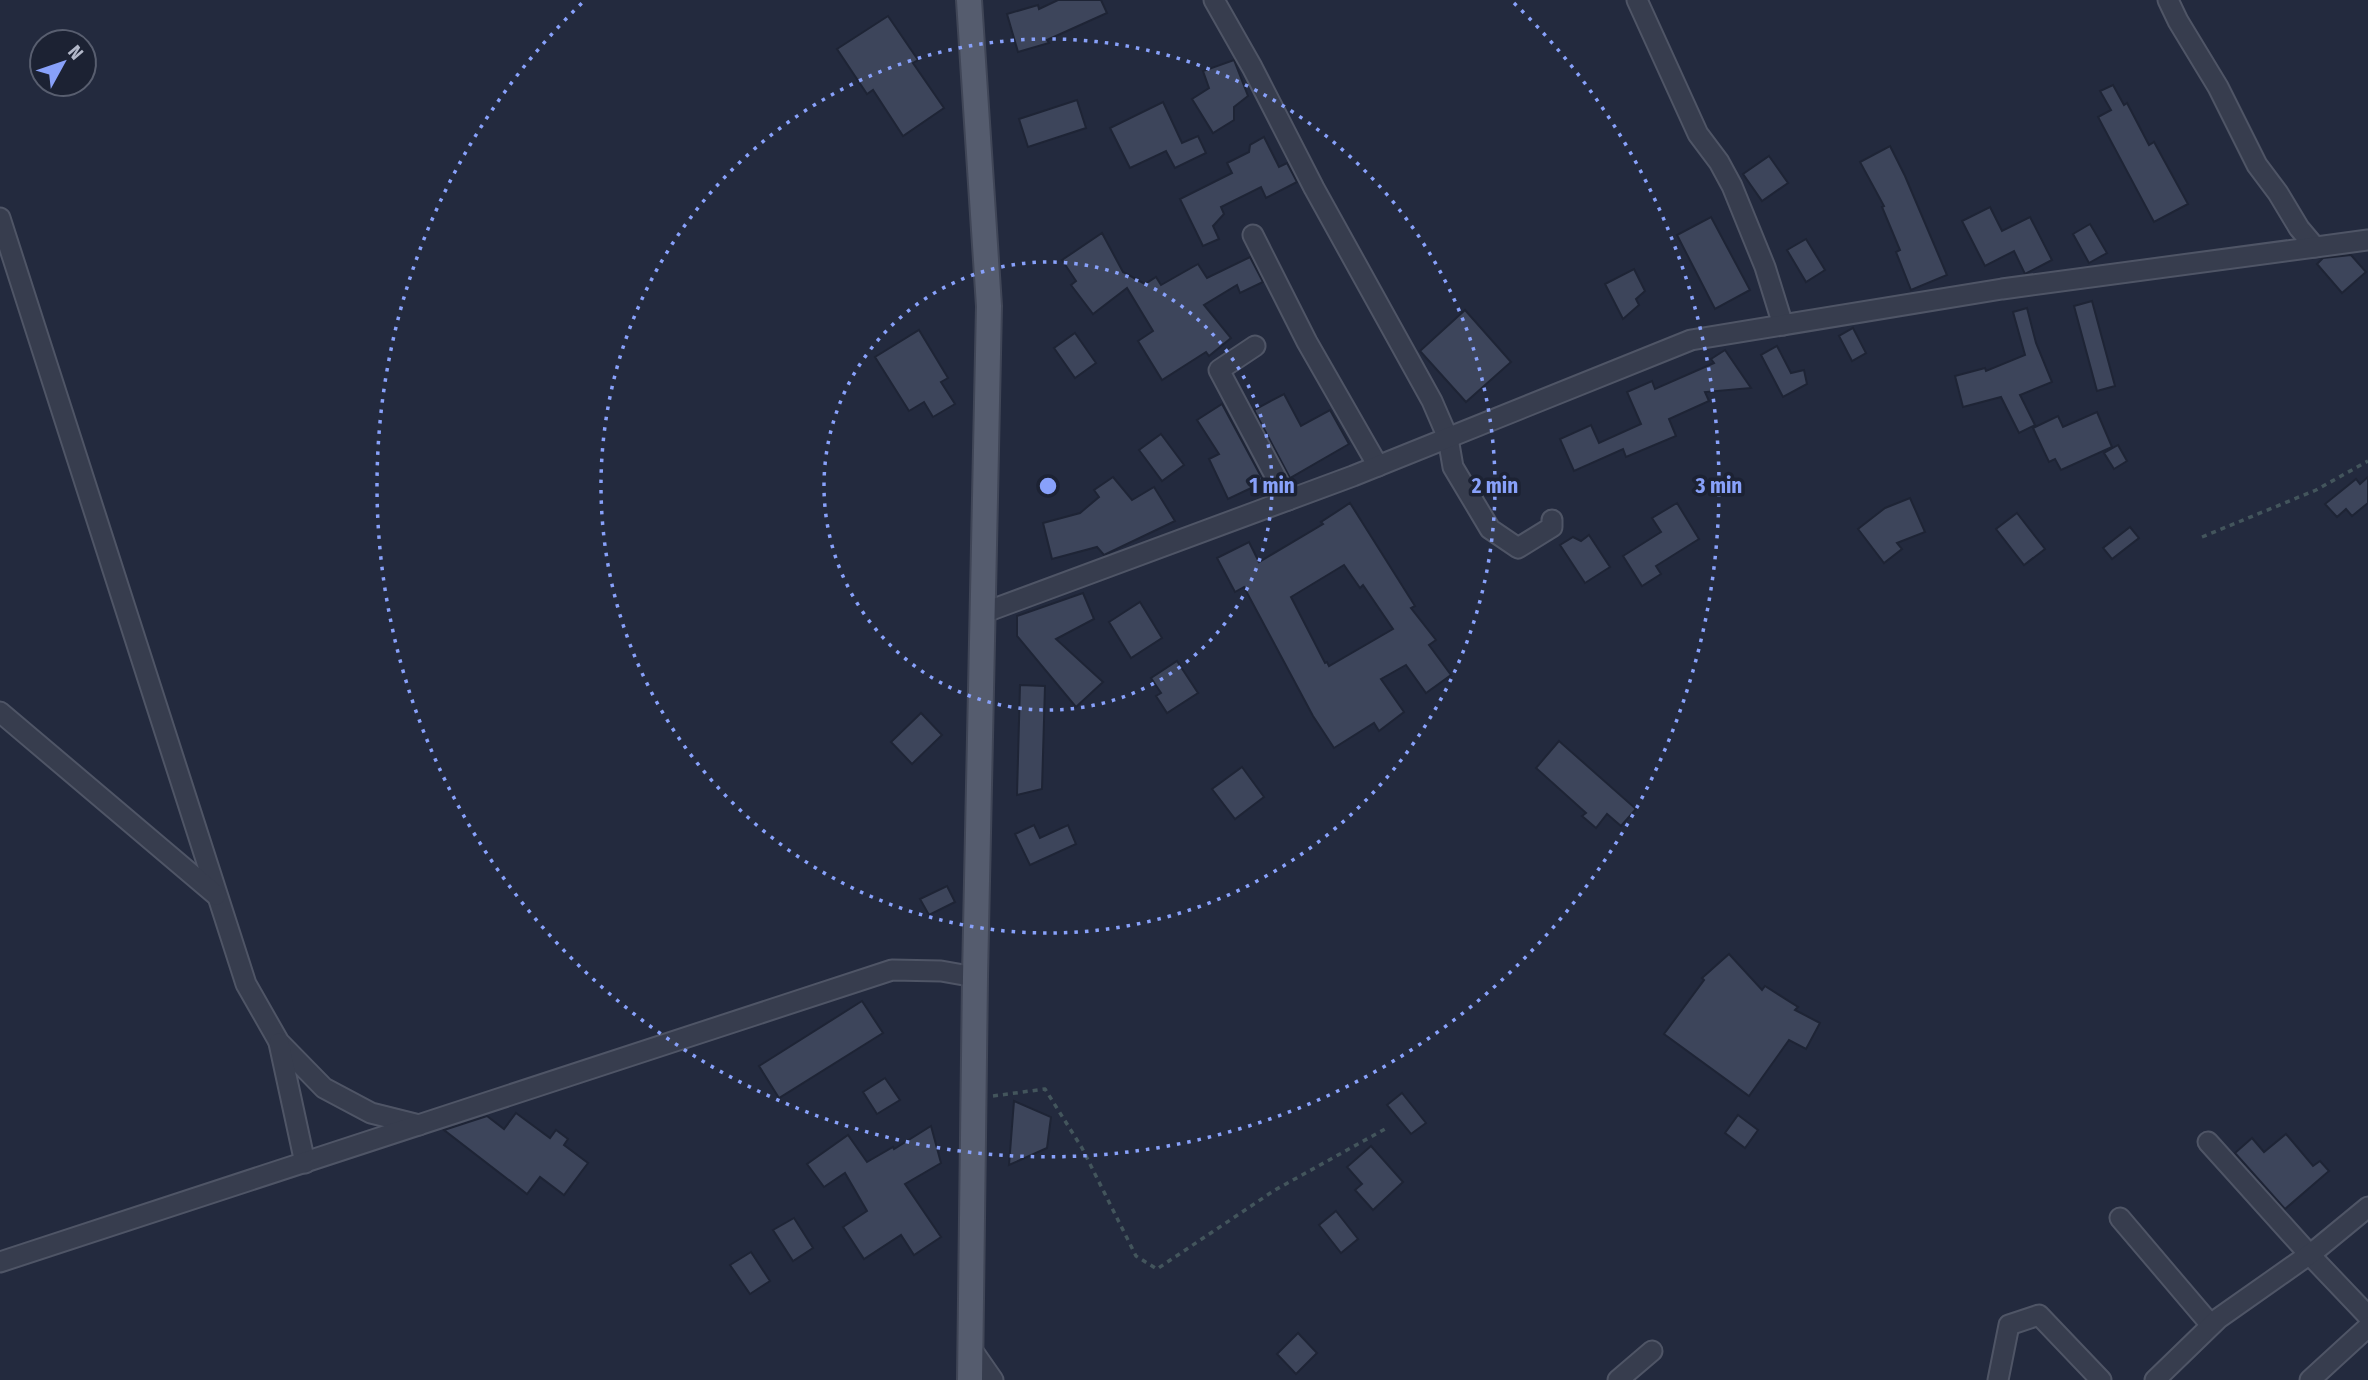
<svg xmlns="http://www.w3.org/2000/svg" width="2368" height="1380" viewBox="0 0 2368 1380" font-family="'Fira Sans Condensed',sans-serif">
<rect width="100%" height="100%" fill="#232a3e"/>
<g fill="#3d455b" stroke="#1e2435" stroke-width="2" fill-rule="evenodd">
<polygon points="1058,0 1101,0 1107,13 1047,40 1049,43 1018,52 1007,14 1038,5 1039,9"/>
<polygon points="888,16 918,60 913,63 944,108 903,136 873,90 867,94 837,49"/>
<polygon points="1234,60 1248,96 1234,107 1234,120 1213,133 1192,99 1209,88 1203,71"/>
<polygon points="2113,85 2124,105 2127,103 2149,145 2154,142 2188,204 2154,222 2098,117 2111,110 2100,91"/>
<polygon points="1077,100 1086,128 1028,147 1019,119"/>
<polygon points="1163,102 1182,143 1198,136 1206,153 1175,168 1166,151 1130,168 1110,128"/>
<polygon points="1264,137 1279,167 1287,163 1297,182 1266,198 1261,187 1221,207 1224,214 1213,226 1219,239 1203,246 1180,199 1232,173 1227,163 1249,152 1250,145"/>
<polygon points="1890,146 1905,176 1947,275 1911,290 1896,252 1900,250 1882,207 1884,206 1860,162"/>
<polygon points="1769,156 1788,183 1762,201 1743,174"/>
<polygon points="1990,207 2002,231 2030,217 2052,260 2025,274 2014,251 1985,266 1962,221"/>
<polygon points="1711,217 1750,290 1715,309 1677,235"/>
<polygon points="2090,224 2107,253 2089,263 2073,234"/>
<polygon points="1102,233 1123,272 1145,284 1156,277 1161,285 1198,264 1207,278 1250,257 1263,282 1240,293 1237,285 1204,305 1231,338 1209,356 1206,352 1162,380 1138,341 1153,331 1127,288 1093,314 1071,285 1076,281 1062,260"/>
<polygon points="1806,239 1825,270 1806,282 1787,250"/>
<polygon points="2351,255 2366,272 2342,293 2317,264 2323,258"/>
<polygon points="1634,269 1645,291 1636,299 1639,305 1623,319 1605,284"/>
<polygon points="2092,301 2115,386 2097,391 2074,306"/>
<polygon points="2027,308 2036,343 2052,382 2020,395 2035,425 2019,433 2001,397 1963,407 1955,376 1985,368 1986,371 2025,355 2013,312"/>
<polygon points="1465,310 1511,362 1466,402 1420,351"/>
<polygon points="1853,328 1866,353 1852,361 1839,336"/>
<polygon points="919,330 948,378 941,382 955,404 933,417 924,402 909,411 875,357"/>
<polygon points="1075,333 1096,363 1075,378 1054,348"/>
<polygon points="1777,346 1791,373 1804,370 1807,384 1783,397 1761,355"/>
<polygon points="1725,350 1751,388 1705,392 1709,401 1669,419 1676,436 1626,457 1623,449 1574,471 1560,439 1591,425 1599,443 1641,424 1627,392 1652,381 1655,389 1714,363 1711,359"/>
<polygon points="1284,394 1301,426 1330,410 1349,444 1290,478 1254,410"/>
<polygon points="1222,404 1264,482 1228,499 1209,459 1219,454 1197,420"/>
<polygon points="2097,412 2112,447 2061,470 2055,459 2049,462 2033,428 2058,416 2063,427"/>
<polygon points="1161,434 1184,465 1162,481 1139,450"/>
<polygon points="2118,445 2127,461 2114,469 2104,453"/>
<polygon points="1113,477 1132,500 1154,487 1175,521 1104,555 1097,547 1052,559 1043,523 1080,513 1099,497 1094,490"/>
<polygon points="2368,477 2368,503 2352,516 2346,509 2337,517 2325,504 2356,479 2360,484"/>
<polygon points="1910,498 1925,532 1897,543 1902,549 1884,563 1858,529 1885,508"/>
<path d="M1350,503L1415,606L1411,608L1436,640L1429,645L1451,675L1426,693L1406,665L1381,679L1404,712L1379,731L1374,723L1334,748L1313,716L1244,587L1235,592L1217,558L1249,542L1259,562L1323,524L1321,522ZM1344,565L1360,588L1363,585L1393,629L1329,666L1327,662L1325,663L1291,597Z"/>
<polygon points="1677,503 1699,539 1656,566 1661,574 1642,586 1623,556 1661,532 1652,518"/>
<polygon points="2017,513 2045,549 2024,565 1996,529"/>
<polygon points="2130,527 2139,538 2112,559 2103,548"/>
<polygon points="1589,535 1610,567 1585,583 1560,545 1573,537 1581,541"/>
<polygon points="1083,593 1094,619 1056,639 1103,682 1076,707 1017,636 1017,616"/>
<polygon points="1140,602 1162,638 1131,658 1109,622"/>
<polygon points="1177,661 1198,693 1167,713 1156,696 1161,693 1151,678"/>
<polygon points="1020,685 1045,686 1042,789 1017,795"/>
<polygon points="921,713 942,735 912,764 891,742"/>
<polygon points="1559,741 1636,809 1621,826 1607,814 1596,828 1582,816 1586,813 1536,768"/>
<polygon points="1242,767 1264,797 1235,819 1212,789"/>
<polygon points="1034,825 1040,838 1068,825 1076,844 1030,865 1015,834"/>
<polygon points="947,886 955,902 929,915 920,899"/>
<polygon points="1729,954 1762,990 1765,986 1798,1007 1795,1010 1820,1023 1806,1049 1789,1040 1749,1096 1664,1034 1704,980 1702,978"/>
<polygon points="862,1001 883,1033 779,1098 759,1066"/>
<polygon points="885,1078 900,1100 877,1114 863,1092"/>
<polygon points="1402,1093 1426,1123 1411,1134 1387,1105"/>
<polygon points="1014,1101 1051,1117 1047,1148 1009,1165"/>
<polygon points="516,1113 550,1138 556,1130 568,1139 564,1145 588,1163 564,1195 540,1177 527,1194 444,1130 487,1116 504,1129"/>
<polygon points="1738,1115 1758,1130 1745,1148 1725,1133"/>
<polygon points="931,1126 941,1163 905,1184 941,1237 914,1255 901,1235 864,1259 843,1227 867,1211 845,1173 824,1187 807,1164 848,1135 867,1162 893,1147 894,1149"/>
<polygon points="2286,1134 2313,1166 2320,1161 2329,1171 2285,1209 2235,1153 2252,1138 2264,1152"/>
<polygon points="1371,1146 1403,1182 1373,1210 1355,1190 1362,1184 1347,1167"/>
<polygon points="1336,1211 1358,1239 1341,1253 1319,1225"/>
<polygon points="794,1218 813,1248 793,1261 773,1230"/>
<polygon points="751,1252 770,1281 750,1294 730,1265"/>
<polygon points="1298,1333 1317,1353 1296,1374 1277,1354"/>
</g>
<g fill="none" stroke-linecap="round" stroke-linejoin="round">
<defs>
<g id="minor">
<polyline points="1214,0 1252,67 1314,188 1432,401 1448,438 1453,467 1490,529 1518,548 1552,527 1552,520"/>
<polyline points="1637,0 1698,134 1719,162 1732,186 1765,267 1783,325"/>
<polyline points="2168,0 2178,21 2218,87 2257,165 2278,193 2299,228 2315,247"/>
<polyline points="0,218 246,984 279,1042 324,1088 371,1113 419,1125"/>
<polyline points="1253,235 1307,342 1378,466"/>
<polyline points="1255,346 1219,370 1288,500"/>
<polyline points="983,613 1353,476 1691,340 2002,289 2368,240"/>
<polyline points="0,712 216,895"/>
<polyline points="279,1043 305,1163"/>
<polyline points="2208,1142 2309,1254 2368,1316"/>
<polyline points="2120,1218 2211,1325"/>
<polyline points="0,1262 892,970 941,971 975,977"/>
<polyline points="970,1347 993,1380"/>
<polyline points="1618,1380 1652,1351"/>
<polyline points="1998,1380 2009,1325 2039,1315 2101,1380"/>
<polyline points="2155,1380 2219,1318 2317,1249 2368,1207"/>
<polyline points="2310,1380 2368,1327"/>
</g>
<polyline id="major" points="969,0 989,306 975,977 970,1380"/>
</defs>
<use href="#minor" stroke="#4f5566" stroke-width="23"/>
<use href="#major" stroke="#404657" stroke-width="28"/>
<g stroke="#43555c" stroke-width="3.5" stroke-dasharray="5 5" stroke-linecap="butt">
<polyline points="2202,537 2316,490 2368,461"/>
<polyline points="993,1096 1045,1089 1082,1148 1136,1256 1157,1269 1275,1190 1385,1129"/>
</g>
<use href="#minor" stroke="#373d4e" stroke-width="19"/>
<use href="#major" stroke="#555c6e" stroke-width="24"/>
</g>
<g fill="none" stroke="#88a1fa" stroke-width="3.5" stroke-dasharray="3.5 7">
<circle cx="1048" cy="486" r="224"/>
<circle cx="1048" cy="486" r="447"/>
<path d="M1514 3A671 671 0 1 1 582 3"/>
</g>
<circle cx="1048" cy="486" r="10" fill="#88a1fa" stroke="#1c2233" stroke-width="3.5"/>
<g font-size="21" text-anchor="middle" font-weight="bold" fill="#88a1fa" stroke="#1c2233" stroke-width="7" stroke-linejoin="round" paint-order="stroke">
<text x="1272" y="493">1 min</text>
<text x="1495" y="493">2 min</text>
<text x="1719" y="493">3 min</text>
</g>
<g transform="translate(63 63) rotate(50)"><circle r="33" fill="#1c2233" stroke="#585e6f" stroke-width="2"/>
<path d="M0-5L12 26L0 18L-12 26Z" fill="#88a1fa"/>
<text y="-10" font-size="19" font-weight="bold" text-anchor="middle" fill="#b3b8c9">N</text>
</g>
</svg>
